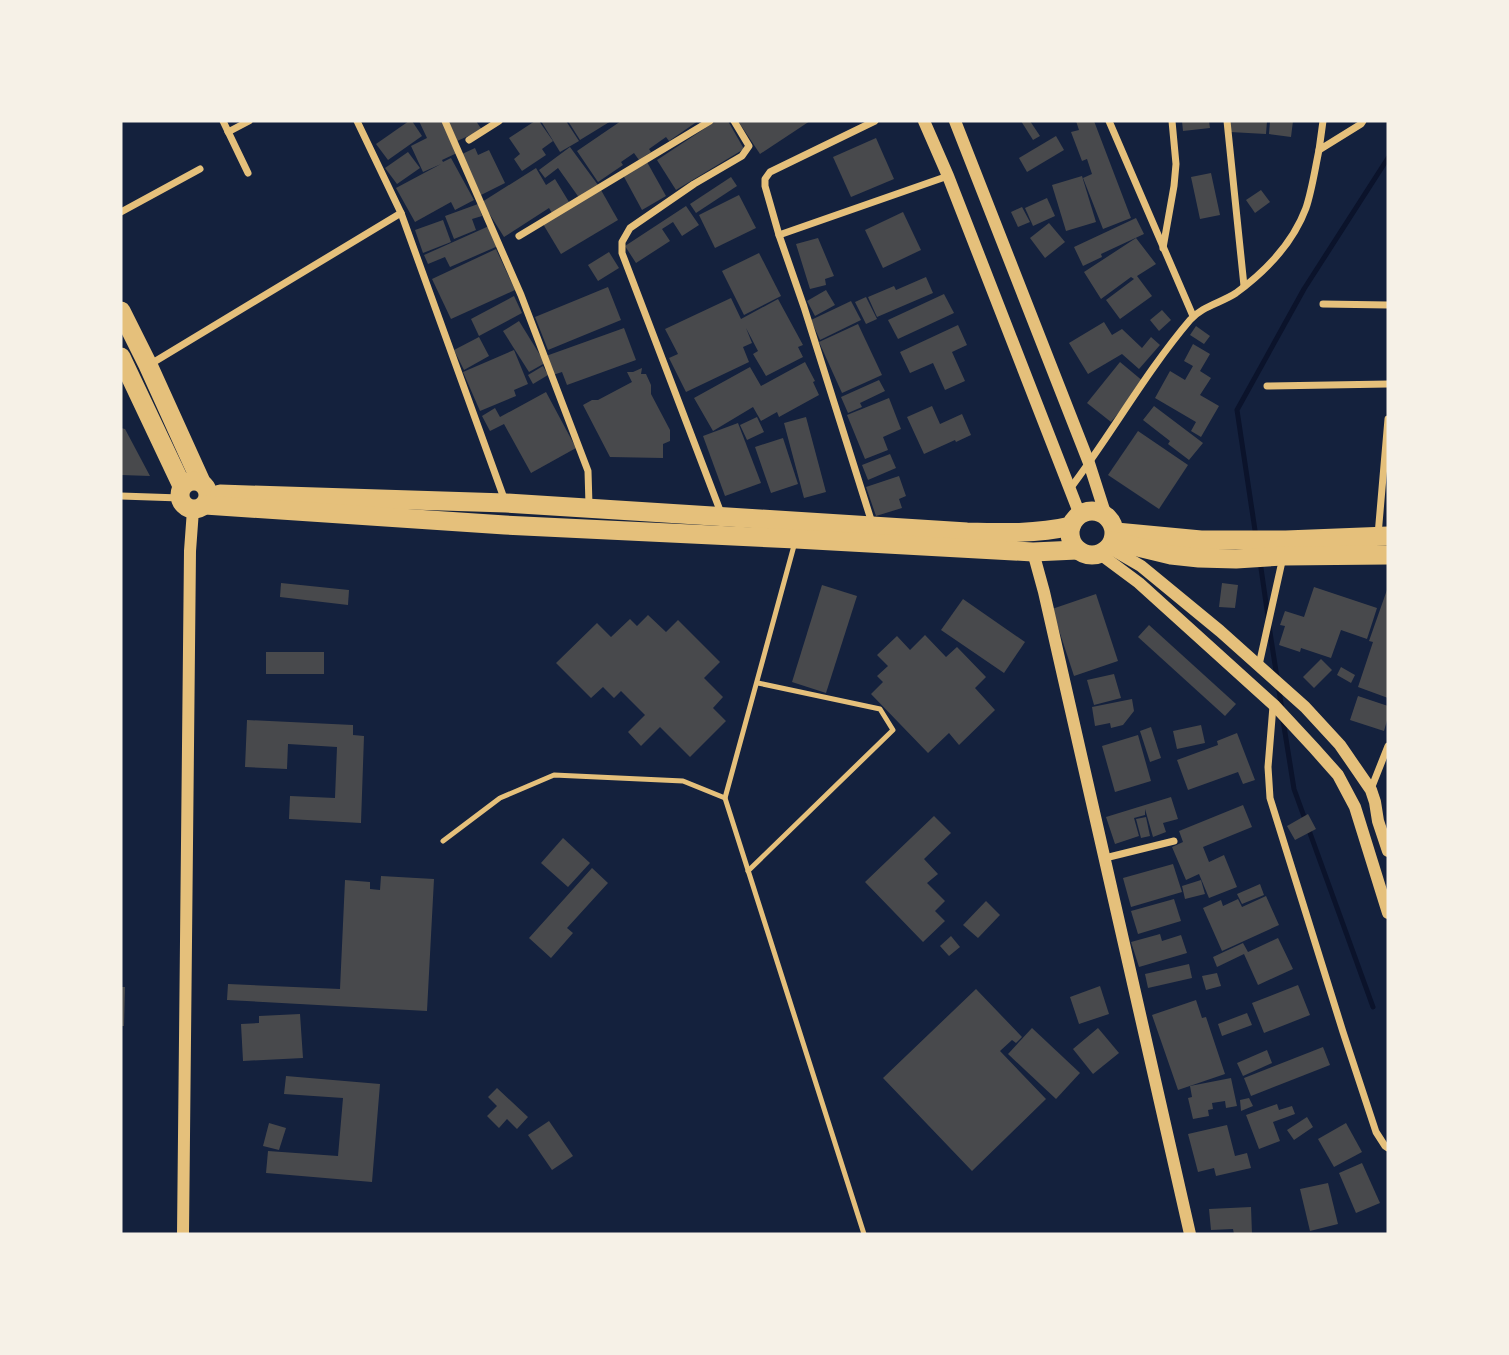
<svg xmlns="http://www.w3.org/2000/svg" width="1509" height="1355" viewBox="0 0 1509 1355" font-family="Montserrat,sans-serif">
<rect width="100%" height="100%" fill="#14213d"/>
<g fill="none" stroke-linecap="round" stroke-linejoin="round">
<g stroke="#0b132b" stroke-width="5">
<polyline points="1256,537 1237,410 1304,289 1388,158"/>
<polyline points="1260,561 1268,617"/>
<polyline points="1269,626 1282,710"/>
<polyline points="1283,720 1294,789 1373,1007"/>
</g>
</g>
<g fill="#48494c">
<polygon points="409,121 412,121 422,136 388,160 376,144"/>
<polygon points="419,121 443,121 457,153 442,160 443,162 451,158 474,200 455,210 451,202 415,222 396,188 441,164 423,172 411,146 427,138"/>
<polygon points="448,121 476,121 482,130 457,141"/>
<polygon points="535,121 539,121 553,141 542,149 546,155 522,171 514,159 520,154 509,138"/>
<polygon points="541,121 566,121 579,141 560,152"/>
<polygon points="568,121 611,121 580,140"/>
<polygon points="621,121 698,121 669,141 666,137 649,149 651,152 639,160 634,153 621,162 623,165 598,182 577,151"/>
<polygon points="716,121 728,121 744,149 676,190 657,160"/>
<polygon points="738,121 810,121 760,154"/>
<polygon points="1021,121 1030,121 1040,136 1033,140"/>
<polygon points="1076,121 1094,121 1131,218 1103,229 1083,178 1092,174 1087,159 1082,161 1071,132 1079,130"/>
<polygon points="1182,121 1209,121 1210,128 1183,131"/>
<polygon points="1230,121 1267,121 1266,134 1230,132"/>
<polygon points="1270,121 1293,121 1291,137 1269,134"/>
<polygon points="1056,136 1064,150 1027,172 1019,158"/>
<polygon points="876,138 894,179 851,197 833,157"/>
<polygon points="570,147 598,185 580,199 558,168 545,178 539,170"/>
<polygon points="475,148 478,155 489,150 505,183 481,195 462,154"/>
<polygon points="408,152 420,168 397,184 385,168"/>
<polygon points="647,162 666,196 642,210 623,175"/>
<polygon points="536,168 546,185 555,179 569,202 552,213 549,208 504,237 482,202"/>
<polygon points="1211,173 1220,215 1200,219 1191,177"/>
<polygon points="1082,176 1096,222 1066,231 1052,185"/>
<polygon points="731,177 737,186 696,213 690,204"/>
<polygon points="601,190 618,220 561,254 543,224"/>
<polygon points="1261,190 1270,202 1255,213 1246,200"/>
<polygon points="739,195 756,228 715,248 699,215"/>
<polygon points="1047,198 1055,216 1033,226 1025,208"/>
<polygon points="478,204 482,216 472,219 476,230 454,239 445,216"/>
<polygon points="686,206 699,225 682,236 673,222 662,229 670,241 636,263 625,246"/>
<polygon points="1022,207 1030,222 1018,227 1011,212"/>
<polygon points="903,212 921,250 883,268 865,230"/>
<polygon points="1136,218 1144,234 1101,254 1102,257 1083,266 1074,247"/>
<polygon points="443,220 451,242 423,253 415,230"/>
<polygon points="1049,223 1065,242 1045,258 1030,238"/>
<polygon points="489,226 498,246 450,267 445,257 428,264 424,255"/>
<polygon points="818,238 834,276 825,279 826,285 810,289 796,244"/>
<polygon points="1136,238 1156,264 1137,276 1152,296 1120,319 1106,300 1134,279 1131,277 1101,299 1084,272"/>
<polygon points="496,249 515,290 451,319 432,279"/>
<polygon points="609,252 619,268 598,281 588,265"/>
<polygon points="759,253 781,296 744,315 722,271"/>
<polygon points="926,277 933,293 877,317 868,297 894,286 896,290"/>
<polygon points="608,287 621,320 548,350 535,317"/>
<polygon points="826,290 835,305 815,316 807,301"/>
<polygon points="944,294 954,313 898,339 888,320"/>
<polygon points="514,296 522,313 479,336 471,319"/>
<polygon points="866,297 877,319 866,324 855,302"/>
<polygon points="731,298 741,319 778,299 803,345 798,347 803,357 766,376 753,354 758,351 746,328 752,343 743,347 749,362 686,392 669,358 678,354 665,329"/>
<polygon points="851,301 861,320 820,340 811,320"/>
<polygon points="1162,310 1171,320 1159,331 1150,320"/>
<polygon points="519,321 545,363 529,372 503,331"/>
<polygon points="1104,322 1112,335 1122,329 1142,348 1151,337 1160,345 1139,369 1122,354 1088,374 1069,343"/>
<polygon points="858,324 882,375 842,393 819,342"/>
<polygon points="958,325 967,345 952,352 965,381 945,390 933,363 910,373 900,352"/>
<polygon points="1196,326 1210,336 1204,344 1190,335"/>
<polygon points="624,328 636,360 567,385 562,372 553,375 546,356"/>
<polygon points="479,337 489,356 464,370 454,350"/>
<polygon points="1193,344 1210,354 1200,371 1211,378 1200,395 1219,406 1201,437 1191,431 1196,422 1155,398 1170,371 1185,380 1193,366 1184,361"/>
<polygon points="514,350 528,384 514,390 516,396 480,411 463,372"/>
<polygon points="805,362 815,381 813,382 819,395 779,417 777,412 761,421 753,407 713,431 694,398 750,367 761,386"/>
<polygon points="1120,362 1144,382 1111,422 1087,403"/>
<polygon points="543,366 548,375 533,384 528,375"/>
<polygon points="642,368 641,374 646,374 651,385 651,394 670,430 670,441 663,444 663,458 610,457 583,405 592,400 598,400 632,382 627,372 633,372"/>
<polygon points="879,380 885,391 860,403 862,407 848,413 841,397"/>
<polygon points="546,392 576,448 531,473 504,424 490,431 482,416 495,408 500,417"/>
<polygon points="889,398 901,429 883,437 888,450 865,459 847,415"/>
<polygon points="932,406 940,424 962,414 971,435 956,442 955,440 924,454 907,417"/>
<polygon points="1154,406 1203,443 1189,460 1168,444 1170,441 1143,420"/>
<polygon points="757,417 764,432 747,440 740,425"/>
<polygon points="806,417 826,492 804,498 784,423"/>
<polygon points="738,423 761,483 725,496 703,436"/>
<polygon points="121,428 125,429 150,476 121,475"/>
<polygon points="1138,431 1188,465 1159,509 1108,475"/>
<polygon points="783,438 798,484 771,493 755,447"/>
<polygon points="890,454 896,468 868,480 862,465"/>
<polygon points="899,476 906,496 899,499 902,508 876,516 866,487"/>
<polygon points="281,583 349,590 348,605 280,597"/>
<polygon points="1222,583 1238,585 1235,608 1219,607"/>
<polygon points="822,585 857,596 826,693 792,682"/>
<polygon points="1314,587 1377,608 1367,639 1341,630 1331,658 1301,648 1300,652 1279,645 1285,626 1280,625 1285,611 1304,617"/>
<polygon points="1388,587 1388,698 1358,687 1373,642 1369,641"/>
<polygon points="1096,594 1118,661 1074,676 1052,609"/>
<polygon points="963,599 1025,642 1004,673 941,630"/>
<polygon points="648,615 666,632 678,620 720,662 704,678 723,697 713,708 726,721 690,757 660,727 641,746 628,732 645,715 621,691 614,698 603,687 591,698 556,663 597,623 611,637 630,619 637,626"/>
<polygon points="1149,625 1236,704 1225,716 1138,637"/>
<polygon points="925,635 946,657 957,647 986,677 975,688 995,710 959,745 949,733 928,753 871,694 883,682 877,676 888,666 877,655 897,636 910,650"/>
<rect x="266" y="652" width="58" height="22"/>
<polygon points="1321,659 1332,670 1314,688 1303,677"/>
<polygon points="1341,667 1355,675 1351,683 1337,675"/>
<polygon points="1114,674 1121,698 1094,705 1087,680"/>
<polygon points="1358,696 1388,706 1388,717 1384,731 1350,720"/>
<polygon points="1132,699 1134,711 1123,725 1111,728 1110,723 1095,726 1092,707"/>
<polygon points="247,720 353,725 353,735 364,736 361,823 289,819 290,796 335,798 337,747 288,744 287,769 245,767"/>
<polygon points="1201,725 1205,743 1177,749 1173,731"/>
<polygon points="1151,727 1161,758 1150,762 1140,731"/>
<polygon points="1237,733 1255,780 1243,784 1238,772 1188,790 1177,760 1218,745 1217,741"/>
<polygon points="1138,735 1151,781 1115,792 1102,746"/>
<polygon points="1171,797 1178,819 1163,823 1166,832 1153,837 1145,809 1145,815 1134,818 1139,836 1115,844 1106,817"/>
<polygon points="1243,805 1252,827 1203,847 1209,862 1224,855 1237,887 1209,898 1199,874 1186,880 1172,847 1183,842 1179,831"/>
<polygon points="1308,814 1316,829 1295,840 1287,826"/>
<polygon points="934,816 951,833 924,859 938,874 927,883 945,901 935,911 945,921 923,942 865,882"/>
<polygon points="1146,817 1150,836 1141,838 1136,819"/>
<polygon points="563,838 590,863 568,887 541,863"/>
<polygon points="1173,864 1182,892 1131,907 1123,878"/>
<polygon points="592,868 608,883 567,928 573,933 551,958 529,938"/>
<polygon points="381,876 434,879 427,1011 227,1000 228,984 340,989 345,880 370,882 370,889 380,890"/>
<polygon points="1201,880 1205,894 1185,899 1182,886"/>
<polygon points="1260,884 1264,895 1242,904 1237,894"/>
<polygon points="1266,896 1279,925 1222,951 1203,908 1221,900 1223,906 1238,899 1242,907"/>
<polygon points="1174,899 1181,921 1138,934 1131,911"/>
<polygon points="986,901 1000,915 978,938 963,925"/>
<polygon points="1160,934 1162,941 1181,935 1187,953 1139,967 1131,942"/>
<polygon points="951,936 960,947 949,956 940,946"/>
<polygon points="1278,938 1293,969 1258,985 1244,954 1217,967 1213,957 1243,943 1248,952"/>
<polygon points="1189,964 1192,978 1148,988 1145,974"/>
<polygon points="1217,973 1221,986 1206,990 1202,976"/>
<polygon points="1298,985 1310,1015 1264,1033 1252,1003"/>
<polygon points="1100,986 1109,1014 1079,1024 1070,997"/>
<polygon points="121,987 125,987 124,1026 121,1026"/>
<polygon points="976,989 1022,1037 1016,1043 1012,1040 1000,1051 1046,1099 972,1171 883,1078"/>
<polygon points="1196,1000 1202,1018 1206,1017 1225,1074 1178,1090 1152,1015"/>
<polygon points="1247,1013 1252,1025 1222,1036 1218,1024"/>
<polygon points="300,1014 303,1058 243,1061 241,1024 259,1023 259,1016"/>
<polygon points="1032,1028 1080,1073 1056,1099 1008,1054"/>
<polygon points="1098,1028 1119,1053 1093,1074 1073,1049"/>
<polygon points="1323,1047 1330,1065 1251,1096 1244,1078"/>
<polygon points="1267,1050 1272,1063 1243,1076 1237,1063"/>
<polygon points="286,1076 380,1084 372,1182 266,1173 268,1151 338,1156 343,1098 284,1094"/>
<polygon points="1231,1078 1237,1106 1226,1108 1225,1101 1212,1103 1213,1109 1208,1110 1209,1116 1193,1119 1188,1098 1192,1097 1190,1086"/>
<polygon points="497,1088 528,1117 517,1129 507,1119 499,1128 487,1116 497,1106 488,1097"/>
<polygon points="1249,1098 1253,1106 1241,1111 1240,1100"/>
<polygon points="1277,1104 1279,1110 1292,1106 1295,1114 1273,1122 1280,1141 1259,1149 1246,1115"/>
<polygon points="1307,1117 1313,1127 1294,1140 1287,1130"/>
<polygon points="549,1121 573,1156 552,1170 528,1135"/>
<polygon points="269,1123 286,1128 279,1150 263,1146"/>
<polygon points="1346,1123 1362,1152 1334,1167 1318,1139"/>
<polygon points="1227,1125 1235,1156 1247,1153 1251,1168 1216,1176 1214,1168 1198,1172 1188,1134"/>
<polygon points="1362,1163 1380,1203 1356,1213 1339,1173"/>
<polygon points="1328,1183 1338,1224 1310,1231 1300,1189"/>
<polygon points="1251,1207 1252,1234 1234,1234 1233,1229 1211,1230 1209,1209"/>
</g>
<g fill="none" stroke-linecap="round" stroke-linejoin="round">
<g stroke="#e5c07b" stroke-width="5">
<polyline points="795,542 725,798 864,1234"/>
<polyline points="443,841 500,798 554,775 683,781 725,798"/>
<polyline points="748,871 893,730 880,709 758,683"/>
</g>
<g stroke="#e5c07b" stroke-width="7">
<polyline points="223,121 248,173"/>
<polyline points="357,121 401,213 505,501"/>
<polyline points="445,121 521,295 588,471 589,505"/>
<polyline points="1109,121 1193,316"/>
<polyline points="1227,121 1244,286"/>
<polyline points="1323,121 1319,150 1361,124 1363,121"/>
<polyline points="228,132 249,121"/>
<polyline points="469,140 499,121"/>
<polyline points="121,212 200,169"/>
<polyline points="779,235 948,176"/>
<polyline points="519,236 710,121"/>
<polyline points="1163,248 1174,186 1176,164 1172,121"/>
<polyline points="1323,304 1388,305"/>
<polyline points="149,365 401,213"/>
<polyline points="1267,386 1388,384"/>
<path d="M1069,490C1111,435 1145,373 1190,320C1202,306 1221,303 1236,293C1266,271 1293,243 1306,208C1312,190 1315,169 1319,150"/>
<polyline points="121,496 180,498"/>
<polyline points="721,513 622,253 622,242 630,228 694,184 742,156 749,146 734,121"/>
<polyline points="872,523 804,307 779,235 765,186 765,179 770,172 875,121"/>
<polyline points="1378,535 1388,419"/>
<polyline points="1259,665 1283,557"/>
<polyline points="1273,706 1268,767 1270,798 1343,1032 1376,1132 1385,1146 1388,1148"/>
<polyline points="1371,789 1388,746"/>
<polyline points="1105,858 1174,841"/>
</g>
<g stroke="#e5c07b" stroke-width="12">
<polyline points="924,121 948,176 1080,515"/>
<polyline points="955,121 1089,463 1106,516"/>
<polyline points="1110,548 1141,566 1220,631 1305,707 1340,745 1371,790 1375,802 1378,821 1388,851"/>
<polyline points="1033,552 1044,592 1190,1234"/>
<polyline points="1100,554 1139,583 1275,706 1314,748 1338,775 1355,807 1388,913"/>
<polyline points="183,1234 190,551 193,510"/>
</g>
<g stroke="#e5c07b" stroke-width="19">
<polyline points="121,311 148,365 201,482"/>
<polyline points="121,357 182,486"/>
<circle cx="194" cy="495" r="14"/>
<path d="M220,494L506,503L967,532C1002,533 1037,534 1071,526"/>
<polyline points="205,505 505,525 796,539 1033,552 1077,550"/>
<circle cx="1092" cy="533" r="22"/>
<polyline points="1116,532 1201,540 1286,540 1388,536"/>
<polyline points="1113,541 1171,555 1199,558 1236,559 1283,556 1388,555"/>
</g>
</g>
<rect width="1509" height="1355" fill="none" stroke="#f6f1e7" stroke-width="245"/>
</svg>
